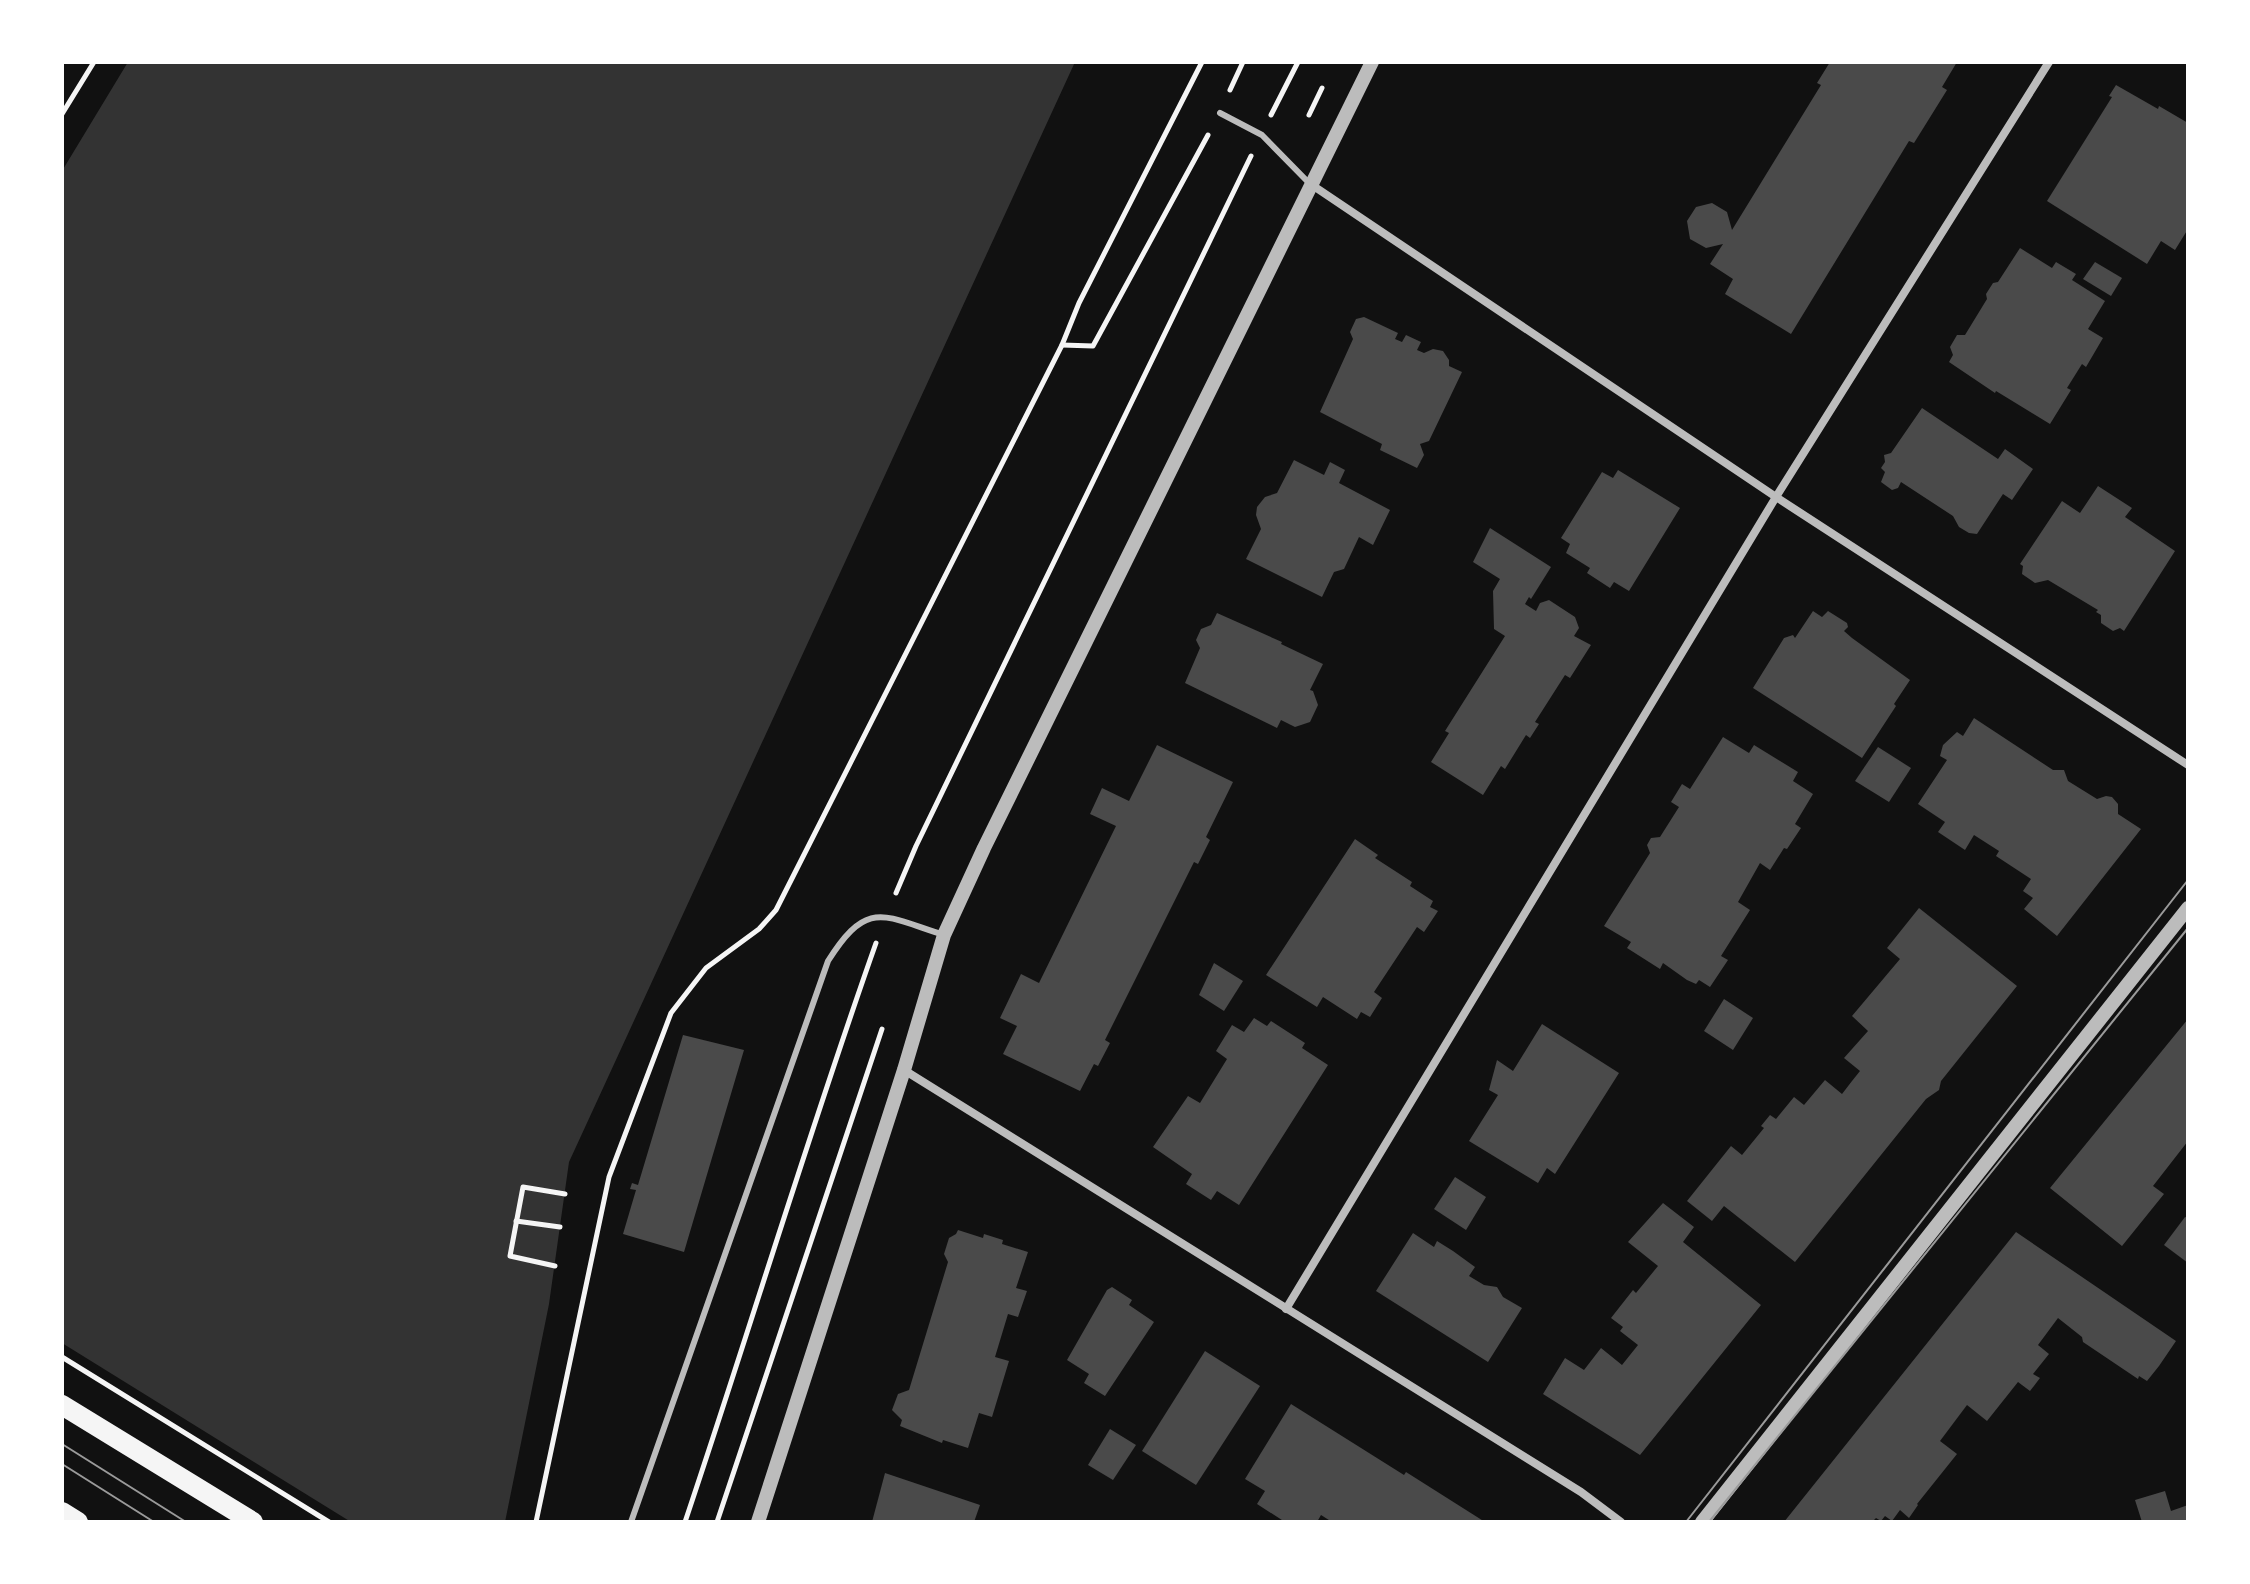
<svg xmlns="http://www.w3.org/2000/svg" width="2250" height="1584" viewBox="0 0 2250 1584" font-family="Poppins,sans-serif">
<rect width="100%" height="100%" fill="#111"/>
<polygon fill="#333" points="128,62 1075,62 569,1162 549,1304 505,1522 62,1522 62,171"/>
<polygon fill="#111" points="62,1343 351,1522 62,1522"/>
<g fill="#4a4a4a">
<polygon points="1830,62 1957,62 1942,87 1947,90 1924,127 1914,143 1909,141 1791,334 1725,294 1733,279 1710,264 1723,244 1706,248 1690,239 1687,221 1696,207 1712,203 1727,212 1732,230 1821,85 1817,83"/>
<polygon points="2116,85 2158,109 2159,106 2188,123 2188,229 2175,250 2161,241 2147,264 2047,201 2112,97 2109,96"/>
<polygon points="2020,248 2052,268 2056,262 2076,274 2072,280 2105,301 2088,329 2103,338 2086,367 2082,364 2067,388 2071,390 2050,424 1996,391 1995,393 1949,362 1953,355 1950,347 1957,335 1965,335 1987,299 1986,294 1993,283 1998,282"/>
<polygon points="2095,262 2122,278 2111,296 2083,279"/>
<polygon points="1364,317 1398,333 1395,339 1402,342 1406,335 1421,342 1417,350 1424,353 1433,349 1443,351 1449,360 1449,366 1462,372 1429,441 1420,444 1424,455 1417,468 1380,450 1382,444 1320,412 1353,339 1350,332 1356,319"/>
<polygon points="1922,408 1998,459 2005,449 2033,469 2012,500 2003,494 1977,534 1969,533 1959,527 1953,516 1901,482 1898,488 1892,490 1881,482 1885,472 1881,468 1885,462 1884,455 1891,453"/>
<polygon points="1294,460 1324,475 1330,462 1345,470 1339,483 1390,510 1373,545 1359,537 1344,569 1334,572 1322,597 1246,559 1261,529 1256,515 1257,507 1265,497 1277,493"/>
<polygon points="1618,470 1680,508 1629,591 1614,582 1610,588 1587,573 1590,568 1566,553 1570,544 1561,538 1602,472 1613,478"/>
<polygon points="2098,486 2132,508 2125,517 2175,551 2124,631 2120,628 2113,631 2101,623 2101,615 2096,612 2098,610 2048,580 2035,583 2022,574 2023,566 2020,564 2062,501 2080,513"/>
<polygon points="1490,528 1551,567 1531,599 1529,597 1525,604 1536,611 1540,603 1549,600 1575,617 1579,628 1574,636 1591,645 1570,678 1565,675 1535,722 1539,724 1530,738 1526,735 1505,769 1501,766 1483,795 1431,762 1449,733 1445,731 1505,636 1494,629 1493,591 1500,579 1473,562"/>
<polygon points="1813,611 1822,617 1828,611 1847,623 1848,627 1844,631 1852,638 1910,680 1894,704 1896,706 1862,758 1753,688 1784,638 1793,635 1795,638"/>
<polygon points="1217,613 1282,642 1281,644 1323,664 1310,690 1313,691 1318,705 1310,722 1295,727 1281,720 1277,728 1185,683 1200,648 1196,640 1201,629 1211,625"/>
<polygon points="1974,718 2053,770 2064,770 2068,781 2097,799 2106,796 2112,797 2118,804 2118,814 2141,829 2057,936 2024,909 2033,898 2023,891 2031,879 1996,856 1999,851 1974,835 1965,850 1938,832 1945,822 1918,804 1947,760 1940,756 1943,745 1957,732 1963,736"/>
<polygon points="1723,737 1749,753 1754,745 1798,772 1793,781 1813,794 1795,824 1801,828 1787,849 1784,848 1770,870 1760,863 1738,902 1750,910 1721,956 1728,960 1710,987 1699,980 1696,984 1687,980 1663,963 1660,969 1627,948 1631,942 1604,926 1650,853 1647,845 1651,838 1660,837 1679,807 1671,802 1682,784 1690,789"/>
<polygon points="1157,745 1233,782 1206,837 1210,840 1198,864 1194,862 1105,1040 1110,1043 1098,1066 1094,1064 1080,1091 1003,1054 1017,1026 1000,1018 1021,974 1039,983 1116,826 1090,814 1102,788 1129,801"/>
<polygon points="1878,747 1911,768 1889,802 1855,781"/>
<polygon points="1355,839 1378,855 1375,858 1412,882 1410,886 1433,901 1430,907 1438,911 1424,932 1417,927 1374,992 1382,998 1370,1017 1361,1012 1357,1019 1323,997 1317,1007 1266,975"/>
<polygon points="1919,908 2017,986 1941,1081 1939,1090 1926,1099 1795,1262 1724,1206 1712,1221 1687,1201 1731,1146 1742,1155 1764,1128 1761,1126 1770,1115 1776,1119 1794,1097 1804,1105 1825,1080 1842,1094 1852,1081 1860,1071 1844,1058 1868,1031 1852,1016 1900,959 1887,948"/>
<polygon points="1214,963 1243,981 1224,1011 1199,995"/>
<polygon points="1724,999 1753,1018 1733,1050 1704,1031"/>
<polygon points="1254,1018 1267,1026 1271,1021 1305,1043 1302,1048 1328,1065 1239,1205 1217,1191 1211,1200 1186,1184 1192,1174 1153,1147 1188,1096 1200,1103 1227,1059 1216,1051 1232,1025 1244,1032"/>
<polygon points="2188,1019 2188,1141 2153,1186 2164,1194 2122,1246 2050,1188"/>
<polygon points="1542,1024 1619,1073 1555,1174 1547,1168 1538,1183 1469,1141 1498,1095 1489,1090 1497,1060 1513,1071"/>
<polygon points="683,1035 744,1050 684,1252 623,1234 636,1190 630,1189 632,1183 638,1185"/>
<polygon points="1455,1177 1486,1197 1466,1230 1434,1209"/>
<polygon points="1663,1203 1694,1227 1683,1242 1761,1305 1640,1455 1543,1394 1565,1358 1584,1370 1601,1348 1622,1365 1638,1345 1620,1331 1623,1327 1611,1318 1633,1290 1636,1293 1658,1266 1628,1242"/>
<polygon points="2185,1217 2188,1218 2188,1263 2164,1245"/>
<polygon points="958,1230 983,1238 984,1234 1003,1240 1002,1244 1028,1252 1016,1288 1027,1291 1018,1317 1008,1314 995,1357 1009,1361 992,1417 979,1413 968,1448 943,1440 942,1443 900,1426 902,1420 892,1410 898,1394 909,1390 948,1262 944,1254 949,1238 956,1234"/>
<polygon points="2016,1232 2176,1341 2159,1366 2147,1381 2139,1376 2138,1379 2083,1342 2082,1337 2058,1318 2038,1345 2049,1354 2033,1374 2040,1378 2030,1391 2018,1382 1987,1421 1967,1405 1940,1441 1957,1454 1917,1504 1918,1505 1909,1518 1900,1510 1892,1521 1885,1516 1881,1521 1876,1518 1872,1522 1784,1522"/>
<polygon points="1413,1233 1434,1247 1437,1241 1453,1251 1475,1267 1469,1276 1484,1285 1497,1287 1503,1297 1522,1308 1488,1362 1376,1291"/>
<polygon points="1112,1287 1132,1300 1129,1305 1154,1322 1105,1396 1084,1383 1089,1374 1067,1360 1107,1290"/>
<polygon points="1205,1351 1260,1386 1196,1485 1142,1451"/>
<polygon points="1291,1404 1404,1475 1406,1472 1485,1522 1332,1522 1321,1515 1317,1522 1285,1522 1257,1504 1265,1491 1245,1479"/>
<polygon points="1110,1429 1136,1445 1113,1480 1088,1465"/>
<polygon points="885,1473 980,1505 974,1522 872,1522"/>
<polygon points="2165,1491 2171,1511 2188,1505 2188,1522 2142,1522 2135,1500"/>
</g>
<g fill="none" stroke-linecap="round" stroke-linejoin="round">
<g stroke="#f5f5f5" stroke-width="5">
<polyline points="1230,90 1243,62"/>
<polyline points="62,114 94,62"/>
<polyline points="1271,115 1298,62"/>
<polyline points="1309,115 1322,88"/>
<polyline points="1062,345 1093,346 1208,135"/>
<polyline points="896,893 916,846 1251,156"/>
<polyline points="516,1221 560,1227"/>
<polyline points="555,1266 510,1256 523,1187 565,1194"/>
<polyline points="62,1357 329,1522"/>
<polyline points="536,1522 609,1177 671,1013 706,968 759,929 776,910 1062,345 1079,303 1202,62"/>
<path d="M685,1522C750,1329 808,1135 876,943"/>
<polyline points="717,1522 882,1029"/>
</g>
<g stroke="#bcbcbc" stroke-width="6">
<polyline points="1220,113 1262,135 1310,184"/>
<path d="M631,1522L828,961C868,898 883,916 944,935"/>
</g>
<g stroke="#bcbcbc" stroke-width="8">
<polyline points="1312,185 1776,497 2188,765"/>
<polyline points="904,1070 1581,1492 1621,1522"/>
<polyline points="1286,1309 1776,497 2049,62"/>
</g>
<g stroke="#bcbcbc" stroke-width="14">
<polyline points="758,1522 904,1070 944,935 984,848 1372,62"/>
<polyline points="1702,1522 2188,908"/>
</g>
<g stroke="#f5f5f5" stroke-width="20">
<polyline points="62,1405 253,1522"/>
<polyline points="62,1512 78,1522"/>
</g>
<g stroke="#9a9a9a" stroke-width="2">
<polyline points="62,1444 186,1522"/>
<polyline points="62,1464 154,1522"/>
<polyline points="1686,1522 2188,880"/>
<polyline points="1709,1522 2188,928"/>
</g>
</g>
<rect width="2250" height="1584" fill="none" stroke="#ffffff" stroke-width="128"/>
</svg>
